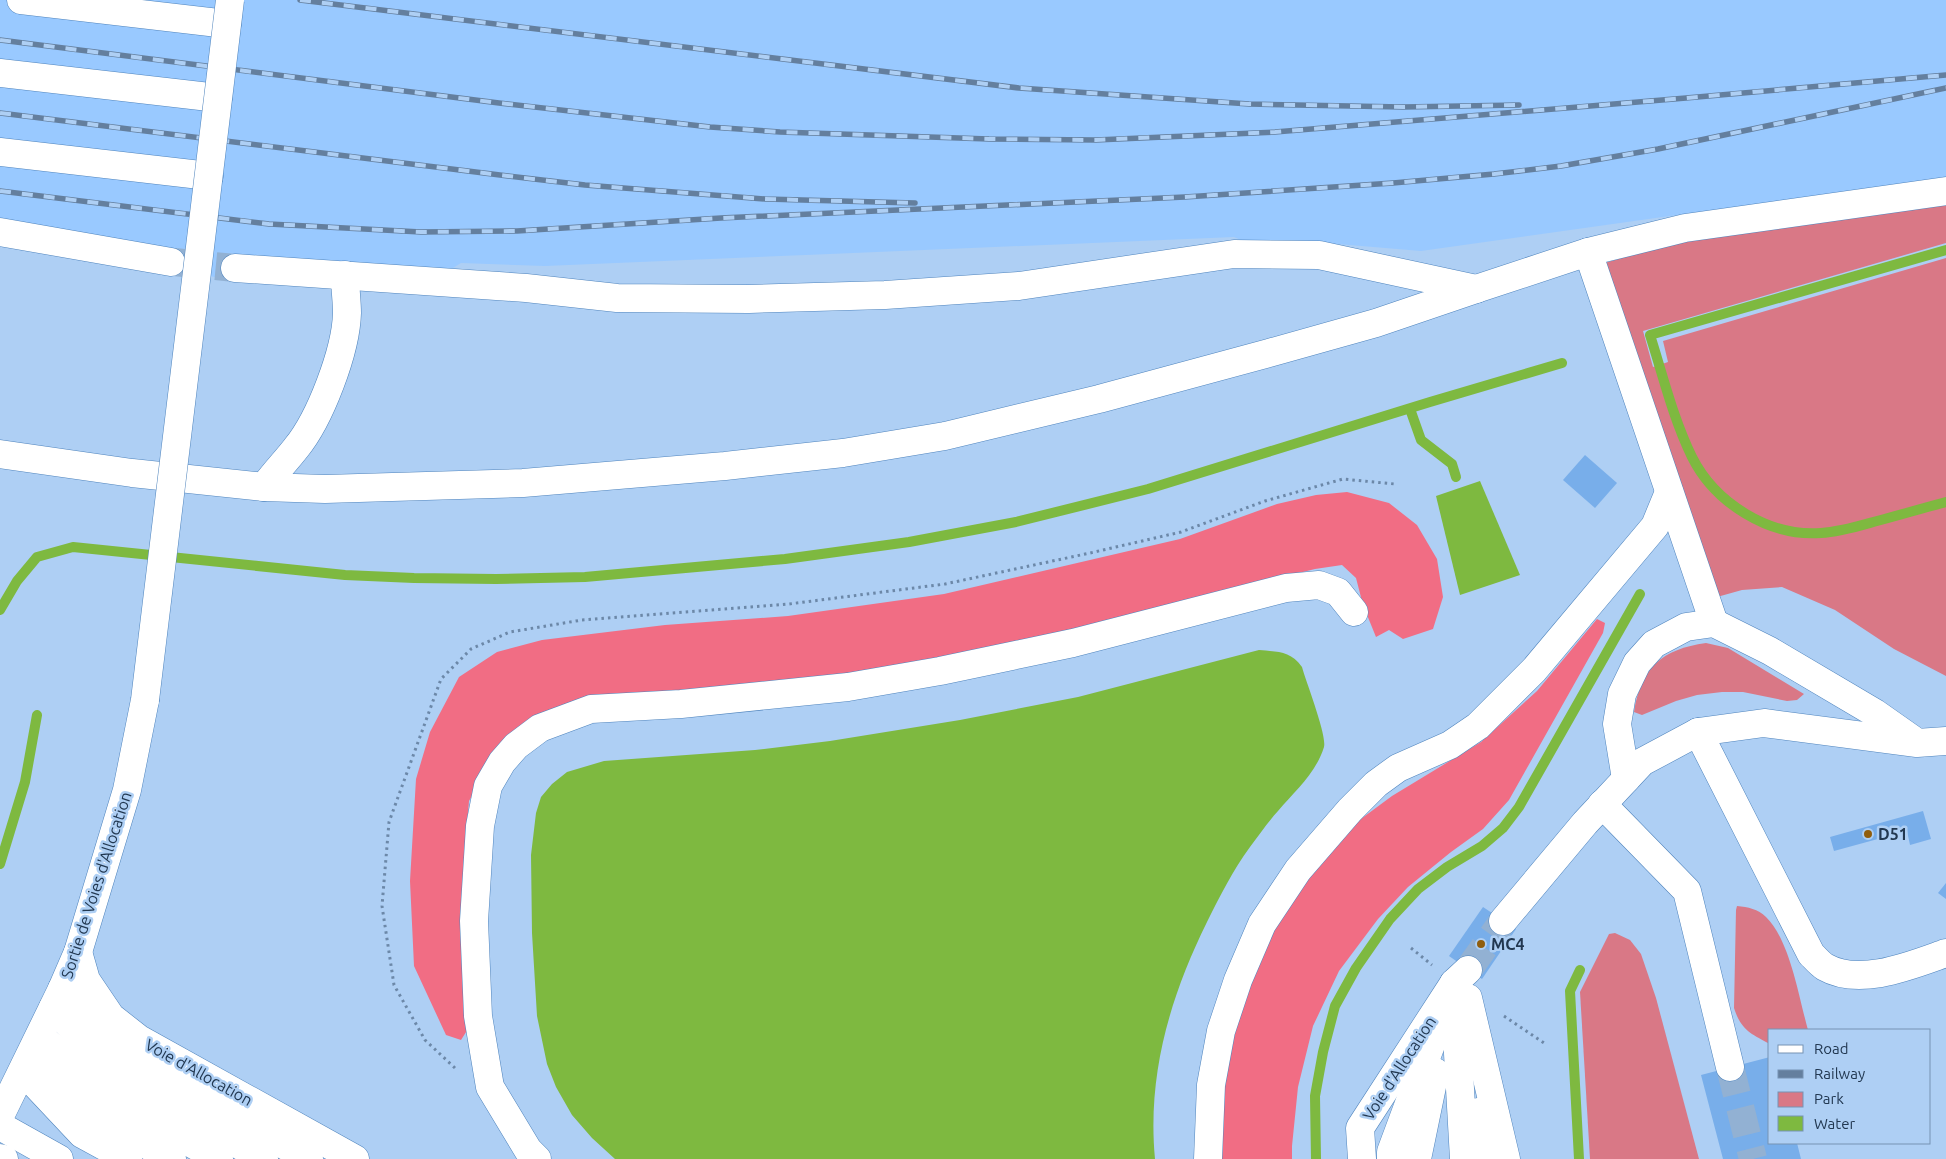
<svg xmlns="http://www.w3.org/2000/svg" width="1946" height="1159" viewBox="0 0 1946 1159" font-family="Ubuntu,sans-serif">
<rect width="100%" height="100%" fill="#aecff4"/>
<polygon fill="#99c9ff" points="0,0 1946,0 1946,177 1421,251 1290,240 1247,243 1234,237 545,266 461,263 448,271 230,279 171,271 0,238"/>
<g fill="#d97886">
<polygon points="1946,202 1946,243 1643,331 1653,367 1668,362 1663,341 1946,258 1946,676 1894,649 1835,610 1782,587 1742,590 1717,597 1601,264 1684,240"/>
<path d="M1706,643L1728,648L1804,694L1797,700L1787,701L1743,692H1722L1697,695L1676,701L1642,715L1634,712C1641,668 1662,649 1706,643Z"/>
<path d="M1737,906C1748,907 1758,909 1766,917C1790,940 1799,998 1808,1030H1770V1044C1751,1034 1741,1030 1734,1008L1736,910Z"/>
<polygon points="1615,933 1630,940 1641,954 1656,998 1699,1159 1590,1159 1580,992 1609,934"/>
</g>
<g fill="#f16d84">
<polygon points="1347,492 1389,503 1417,525 1437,559 1443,597 1433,629 1403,639 1389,630 1376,637 1363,605 1356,578 1342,565 1315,569 885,675 589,700 495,755 469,801 463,874 468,1029 461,1040 446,1035 414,966 410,881 416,779 430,732 459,677 497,652 542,640 665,625 788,616 944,594 1180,539 1277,504 1316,495"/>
<polygon points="1597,619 1605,623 1603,633 1509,800 1483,829 1451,852 1408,887 1378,919 1339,971 1313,1026 1298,1087 1292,1146 1292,1159 1218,1159 1220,1076 1238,996 1271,932 1310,872 1346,830 1392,796 1481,742 1537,691"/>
</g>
<g fill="#7eb940">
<polygon points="1480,481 1520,575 1460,595 1436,496"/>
<path d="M1259,650C1277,652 1290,650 1302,667C1306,682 1327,735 1324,747C1316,773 1295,791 1278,811C1268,822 1259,835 1250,847C1233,870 1220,896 1207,922C1170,997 1147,1075 1155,1159H615L592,1138L572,1115L556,1087L547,1064L537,1016L532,933L531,855L536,813L541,797L552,784L567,772L604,761L755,750L830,741L960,720L1078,697Z"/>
</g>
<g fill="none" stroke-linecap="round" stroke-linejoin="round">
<g stroke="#7eb940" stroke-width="10">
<path d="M1946,250L1650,335C1663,376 1673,418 1692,457C1715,503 1769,537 1821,533C1840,532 1859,526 1877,521C1900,515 1923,508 1946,502"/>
<polyline points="1410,409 1421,440 1452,464 1456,477"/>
<polyline points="0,610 17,581 37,557 73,547 345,575 414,578 496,579 585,577 785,559 909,542 1016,522 1148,489 1430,402 1562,363"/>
<polyline points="0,864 25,782 37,715"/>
<polyline points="1316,1159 1315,1096 1323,1052 1335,1006 1356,968 1390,919 1418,889 1447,867 1482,846 1503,828 1519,807 1640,594"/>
<polyline points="1579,1159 1570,991 1580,970"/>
</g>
</g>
<g fill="#78aeea">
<polygon points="1585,455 1617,483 1595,508 1563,480"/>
<polygon points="1923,811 1931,839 1910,845 1907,831 1834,851 1830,837"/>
<polygon points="1946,883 1946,899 1938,893"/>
<polygon points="1483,907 1516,929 1482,979 1449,956"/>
<polygon points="1770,1057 1770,1143 1797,1143 1801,1159 1723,1159 1701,1075"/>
</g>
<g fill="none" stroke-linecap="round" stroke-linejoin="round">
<g stroke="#92b1d3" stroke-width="28" stroke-dasharray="28 14" stroke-linecap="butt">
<polyline points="174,262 235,268"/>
<polyline points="1468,970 1503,921"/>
<polyline points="1730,1067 1753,1159"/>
</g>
<defs>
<g id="minor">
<polyline points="21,0 227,24"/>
<polyline points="0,73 218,98"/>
<polyline points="0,152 209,176"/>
<polyline points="0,232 171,262"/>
<polyline points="1588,252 1714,623"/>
<polyline points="1476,289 1588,252 1685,228 1946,191"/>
<polyline points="0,454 132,473 264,487 325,489 523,483 725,466 843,453 945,436 1099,399 1269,353 1376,323 1476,289 1319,255 1234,254 1019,286 885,295 749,299 617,298 526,288 235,268"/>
<path d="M264,487C274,473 286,461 296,448C320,419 346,351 347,313C347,301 345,288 345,275"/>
<path d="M1698,732L1811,954C1815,958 1820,964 1825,967C1860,987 1912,965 1946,953"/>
<polyline points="1626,779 1617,724 1622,694 1637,663 1654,644 1686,627 1714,623 1770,651 1875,713 1912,739"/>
<polyline points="1602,804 1687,891 1730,1067"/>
<polyline points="1503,921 1585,823 1642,762 1698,732 1764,723 1917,743 1946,741"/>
<polyline points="78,952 86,980 111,1017 139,1039 355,1159"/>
<polyline points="62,989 128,1057 309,1159"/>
<polyline points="1468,998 1506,1159"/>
<polyline points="53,1008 117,1076 264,1159"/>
<polyline points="40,1036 106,1095 219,1159"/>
<polyline points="30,1056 94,1115 172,1159"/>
<polyline points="35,1084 82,1134 128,1159"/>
<polyline points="1479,1112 1485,1159"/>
<polyline points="0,1116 62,989 78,952 127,790 145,700"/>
<polyline points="0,1126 59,1159"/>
<polyline points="0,1158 4,1159"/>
<polyline points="537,1159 528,1150 490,1087 478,1016 474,921 480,826 488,786 502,762 516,746 540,728 591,709 681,704 848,687 940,671 1073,643 1286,588 1319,585 1338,592 1354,612"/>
<polyline points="1208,1159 1211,1085 1221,1031 1238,980 1262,924 1298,870 1350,810 1376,784 1398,768 1450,745 1478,726 1534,670 1655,526 1669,492"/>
<polyline points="1362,1159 1360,1128 1454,983"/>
<polyline points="1391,1159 1391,1152 1436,1031"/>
<polyline points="1417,1159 1435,1072"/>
<polyline points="1464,1159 1454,983 1468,970"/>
</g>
</defs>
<use href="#minor" stroke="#4f84bd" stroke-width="29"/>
<g stroke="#6c88a8" stroke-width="3" stroke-dasharray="2.5 4" stroke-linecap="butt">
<polyline points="1411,948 1432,965"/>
<polyline points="1504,1016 1544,1043"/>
<polyline points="455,1068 425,1040 394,985 382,906 389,822 441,679 471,649 510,632 582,620 789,604 945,584 1090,553 1181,532 1265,501 1343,479 1395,484"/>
</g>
<use href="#minor" stroke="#fff" stroke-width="28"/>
<defs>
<g id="rail">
<polyline points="300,0 1019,88 1249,104 1403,107 1519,105"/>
<polyline points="0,40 499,103 710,127 780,132 989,139 1096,140 1275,132 1686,98 1946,75"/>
<polyline points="0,113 508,176 585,185 765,199 915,203"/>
<polyline points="0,191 269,224 421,232 517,231 721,218 1185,197 1393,183 1494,174 1561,166 1658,149 1946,88"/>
</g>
</defs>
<use href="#rail" stroke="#647f9e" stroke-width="5.5"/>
<use href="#rail" stroke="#aecff4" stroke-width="4" stroke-dasharray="11" stroke-linecap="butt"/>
<defs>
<polyline id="minor-bridge" points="145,700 230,0"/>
</defs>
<use href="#minor-bridge" stroke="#4f84bd" stroke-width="29" stroke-linecap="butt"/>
<use href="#minor-bridge" stroke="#fff" stroke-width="28"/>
</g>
<g fill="#905e0e" stroke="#aecff4" stroke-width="2">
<circle cx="1868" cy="834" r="5"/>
<circle cx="1481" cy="944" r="5"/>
</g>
<g text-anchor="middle" stroke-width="5" stroke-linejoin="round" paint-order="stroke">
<g font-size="16" font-weight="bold" fill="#223851" stroke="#aecff4" text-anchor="start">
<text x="1878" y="840">D51</text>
<text x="1491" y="950">MC4</text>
</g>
<g font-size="16" fill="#223851" stroke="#aecff4">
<text transform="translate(96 885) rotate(-72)" y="6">Sortie de Voies d'Allocation</text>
<text transform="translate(1399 1068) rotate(-57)" y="6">Voie d'Allocation</text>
<text transform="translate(199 1072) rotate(29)" y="6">Voie d'Allocation</text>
</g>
</g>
<rect x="1768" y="1029" width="162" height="115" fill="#aecff4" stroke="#7693b3"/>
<rect x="1778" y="1045" width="25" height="8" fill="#ffffff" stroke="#7693b3"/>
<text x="1814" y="1054" font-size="15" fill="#223851">Road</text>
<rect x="1778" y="1070" width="25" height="8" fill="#647f9e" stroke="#7693b3"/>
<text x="1814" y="1079" font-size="15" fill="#223851">Railway</text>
<rect x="1778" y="1092" width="25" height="15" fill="#d97886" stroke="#7693b3"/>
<text x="1814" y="1104" font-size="15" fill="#223851">Park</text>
<rect x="1778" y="1116" width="25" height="15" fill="#7eb940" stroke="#7693b3"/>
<text x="1814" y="1129" font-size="15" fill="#223851">Water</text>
</svg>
